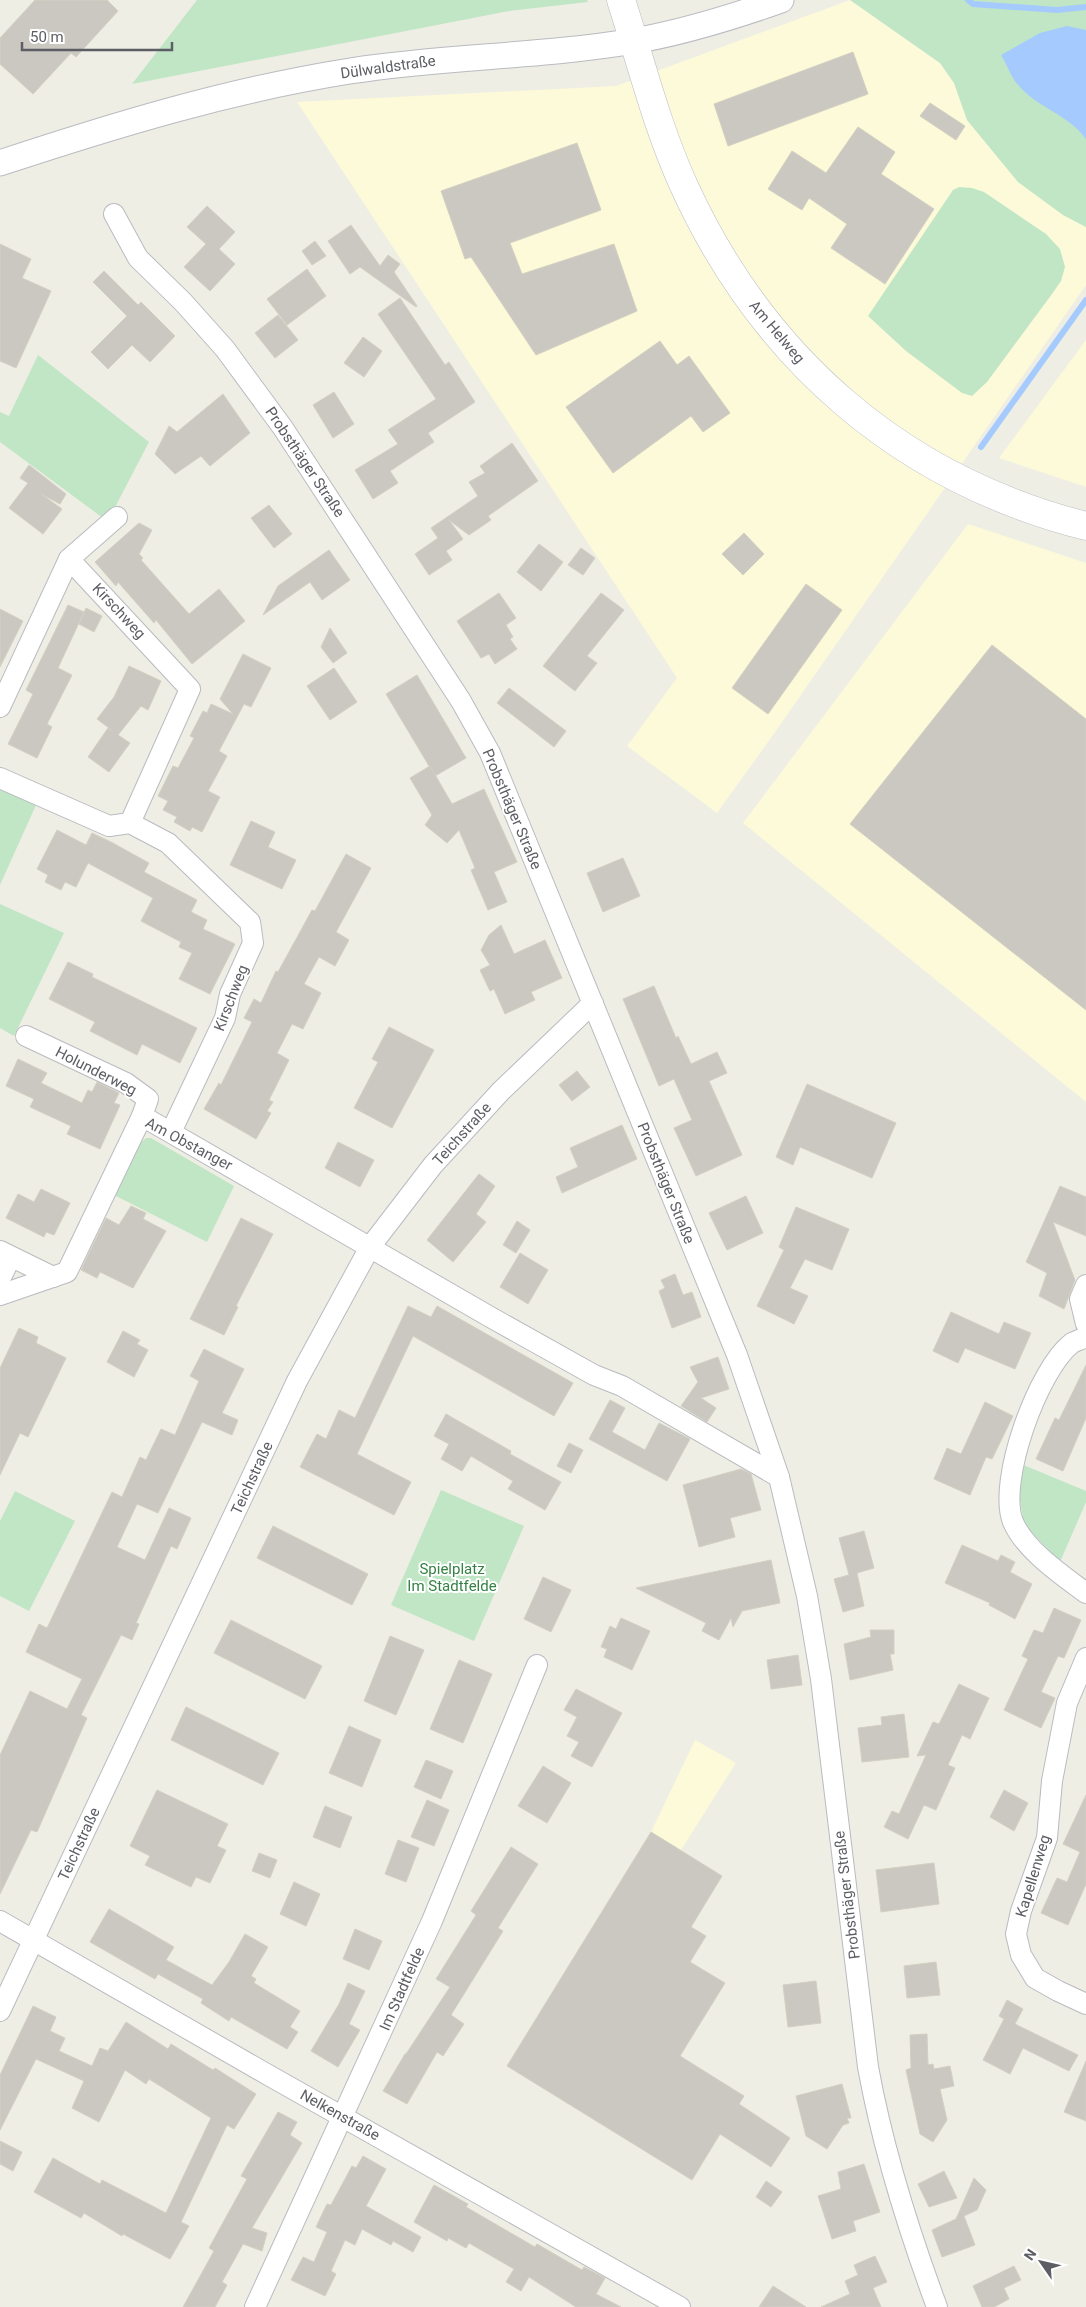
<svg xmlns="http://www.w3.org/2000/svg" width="1086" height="2307" viewBox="0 0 1086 2307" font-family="Roboto,sans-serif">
<rect width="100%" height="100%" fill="#eeeee4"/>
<g fill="#fdfada">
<polygon points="850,0 940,63 954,83 967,120 1018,182 1063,215 1086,227 1086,285 773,735 717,813 627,746 677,678 297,102 616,86"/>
<polygon points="1086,340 1086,487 999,458"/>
<polygon points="968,524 1086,563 1086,1102 743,823"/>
<polygon points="695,1740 736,1763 681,1850 651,1832"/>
</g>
<g fill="#c1e6c6">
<polygon points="197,0 587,0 588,2 509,11 132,84"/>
<polygon points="850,0 1086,0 1086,227 1063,215 1018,182 967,120 954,83 940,63"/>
<polygon points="959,187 972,188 984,192 1046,234 1060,249 1065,267 1061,281 1052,294 987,382 972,396 962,393 906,351 868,316 953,190"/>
<polygon points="38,355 149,442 113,511 103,518 0,442 0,412 9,416"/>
<polygon points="0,787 36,805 0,885"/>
<polygon points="0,904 64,933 14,1036 0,1028"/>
<polygon points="146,1138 151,1138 234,1186 207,1242 114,1195 138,1145"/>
<polygon points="1021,1464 1086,1491 1086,1502 1060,1562 1024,1524 1018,1488"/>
<polygon points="441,1490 524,1526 474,1641 391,1605"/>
<polygon points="15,1491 75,1521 29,1611 0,1596 0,1521"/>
</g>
<path fill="#a4cafe" d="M1067,26L1086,30V139C1069,115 1038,108 1019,86C1011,78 1007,64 1001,55L1040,33Z"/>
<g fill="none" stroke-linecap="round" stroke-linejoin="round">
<g stroke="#a4cafe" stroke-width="6">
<polyline points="968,0 973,4 1057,10 1086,7"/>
<polyline points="981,447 1086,300"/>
</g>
</g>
<g fill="#cac8c1" stroke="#d3d0c2">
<polygon points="35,0 107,0 118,11 76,57 71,53 33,94 0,64 0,38"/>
<polygon points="853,52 868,94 728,146 714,104"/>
<polygon points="930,103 965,126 956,140 920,116"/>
<polygon points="858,127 895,152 881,174 934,209 885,284 831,248 847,224 809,198 802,210 768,189 792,151 826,173"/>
<polygon points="577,143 601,210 510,243 522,274 614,244 637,311 536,355 471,257 465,259 441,191"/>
<polygon points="207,206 235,232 219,249 235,264 210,291 184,267 206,244 187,227"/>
<polygon points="351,225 380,266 388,255 400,264 394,272 417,306 416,307 360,267 350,274 328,241"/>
<polygon points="315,241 326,256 312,265 302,251"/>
<polygon points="0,244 31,259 22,278 51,291 16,368 0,361"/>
<polygon points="307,269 326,296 287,325 267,299"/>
<polygon points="104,271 138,305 141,302 175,336 150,362 132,345 108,369 91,352 127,316 93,282"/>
<polygon points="400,298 445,365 449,362 475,402 428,433 434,442 390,471 398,483 373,499 355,470 398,444 388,430 436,399 378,314"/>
<polygon points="278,315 298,340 275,358 255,333"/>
<polygon points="363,337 382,351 364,377 344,363"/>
<polygon points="660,341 677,365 689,356 730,413 703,432 691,416 613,473 566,407"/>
<polygon points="334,392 354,424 333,438 313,405"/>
<polygon points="223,394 250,433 210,466 201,456 175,474 155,454 169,426 177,432"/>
<polygon points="512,443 538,481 488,516 491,520 469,535 449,520 463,539 446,551 452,560 429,575 415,554 438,538 431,528 478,496 469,482 485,473 480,466"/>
<polygon points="29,465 66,494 60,504 41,494 62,509 43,534 9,508 28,483 20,478"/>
<polygon points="269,505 292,534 274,548 251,518"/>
<polygon points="139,523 152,530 139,554 143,558 141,560 189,614 219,589 245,621 192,664 156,620 154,623 118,582 116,586 95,562"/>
<polygon points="744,533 764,554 743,575 722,554"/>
<polygon points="539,544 563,562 541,591 517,572"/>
<polygon points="581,548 595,558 583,575 568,565"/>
<polygon points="329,550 350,580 322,600 310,582 263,615 278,586"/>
<polygon points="806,584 842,610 768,714 732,688"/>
<polygon points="499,593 516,618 506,625 513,637 510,639 517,649 495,664 489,654 481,658 457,621"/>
<polygon points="601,593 624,610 587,656 597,663 575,691 543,666"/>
<polygon points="68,605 84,612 58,668 72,675 47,724 52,727 37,758 8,744 33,694 26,690"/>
<polygon points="86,608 102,616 94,632 79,624"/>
<polygon points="0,609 23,621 0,667"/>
<polygon points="330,628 347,653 333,663 321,647"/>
<polygon points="992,645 1086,719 1086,1010 850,824"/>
<polygon points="243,654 271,668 251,707 244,704 219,751 227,756 208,791 220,797 202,832 192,827 190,831 174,822 177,817 163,810 168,801 158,796 173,766 178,768 194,738 190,736 203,711 207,713 211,704 233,714 220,699"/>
<polygon points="129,666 161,681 148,710 141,706 118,735 130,743 109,772 88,757 108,728 113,731 97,719 114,697"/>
<polygon points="334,668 357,702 330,720 307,686"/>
<polygon points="417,675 466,758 435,776 386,694"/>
<polygon points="509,688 566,731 554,747 497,703"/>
<polygon points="430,766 452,804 484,789 517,862 494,872 507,902 488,910 471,870 475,868 459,830 447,843 425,825 432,815 410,778"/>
<polygon points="251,821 275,832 268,847 296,860 282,889 230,865"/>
<polygon points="57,830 86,845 92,833 111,842 149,863 144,872 197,900 191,912 207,920 203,929 235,944 210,994 179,979 192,953 179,947 181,942 141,921 153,898 88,863 76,887 65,882 61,890 45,882 48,875 37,869"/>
<polygon points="346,854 371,868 336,932 349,940 335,966 319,957 304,984 321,993 303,1029 292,1024 277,1053 289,1060 269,1100 273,1102 267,1111 271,1113 256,1139 204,1109 219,1083 221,1085 252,1022 244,1018 254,999 261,1003 276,971 278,972 312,910 315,911"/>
<polygon points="623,858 640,896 603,912 587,873"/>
<polygon points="501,925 514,954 545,940 562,978 531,992 535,1000 505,1014 494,989 490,991 480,970 490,965 481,950 489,935"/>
<polygon points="68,962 93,974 92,977 197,1028 180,1063 142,1044 137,1055 90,1031 95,1022 49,999"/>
<polygon points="654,986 676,1038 678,1036 691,1064 717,1052 727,1073 709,1081 742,1155 696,1176 674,1128 692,1120 674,1079 659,1086 623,999"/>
<polygon points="389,1027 434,1050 392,1128 354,1108 378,1062 372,1059"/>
<polygon points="18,1059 47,1073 41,1083 82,1103 88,1090 92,1092 97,1082 119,1093 114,1103 120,1105 100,1149 67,1134 71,1126 30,1107 34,1099 6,1086"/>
<polygon points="577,1071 590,1087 572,1101 559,1085"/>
<polygon points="807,1084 896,1123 872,1178 800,1147 793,1165 776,1157"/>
<polygon points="622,1125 637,1159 562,1193 556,1177 578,1167 570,1148"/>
<polygon points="338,1142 374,1160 360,1187 325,1168"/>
<polygon points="479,1174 495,1186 476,1214 486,1222 453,1262 427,1240"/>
<polygon points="1060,1186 1086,1197 1086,1236 1053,1222 1075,1280 1064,1309 1039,1296 1047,1273 1026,1262"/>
<polygon points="41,1189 70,1203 54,1235 46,1232 44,1237 6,1218 18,1194 34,1202"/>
<polygon points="746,1196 763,1233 727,1250 709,1213"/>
<polygon points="131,1206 146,1213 143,1219 166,1231 133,1288 100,1272 97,1278 81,1270 106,1218 119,1225"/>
<polygon points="796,1207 849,1229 832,1270 805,1259 790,1288 808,1296 794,1324 757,1306 784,1250 779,1247"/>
<polygon points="241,1218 273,1234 236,1306 238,1307 224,1335 190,1319"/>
<polygon points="517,1221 530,1230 516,1253 503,1245"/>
<polygon points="520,1253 548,1270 528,1304 500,1287"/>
<polygon points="675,1274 683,1295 692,1292 701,1317 672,1328 659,1291 665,1288 661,1280"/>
<polygon points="408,1306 431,1317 437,1306 573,1383 554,1416 413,1336 357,1454 411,1482 394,1515 300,1467 317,1434 326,1439 339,1410 355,1418"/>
<polygon points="951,1312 999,1334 1004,1322 1031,1333 1015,1369 965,1348 958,1363 933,1351"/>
<polygon points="19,1328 38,1337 36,1343 66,1358 28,1437 20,1433 0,1475 0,1368"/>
<polygon points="123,1331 140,1340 137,1344 148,1350 134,1377 107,1362"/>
<polygon points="204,1349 244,1369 222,1413 238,1420 232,1435 202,1422 158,1513 137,1504 117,1547 145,1560 169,1508 191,1518 177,1549 171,1546 136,1623 139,1624 132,1640 121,1635 81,1715 87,1718 37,1832 31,1830 0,1894 0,1755 30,1691 67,1709 82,1679 26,1652 39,1624 47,1628 112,1492 122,1497 140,1457 146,1460 161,1429 175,1435 199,1381 190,1376"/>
<polygon points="718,1357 729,1389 701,1398 716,1408 707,1422 681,1406 698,1382 690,1367"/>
<polygon points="1086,1365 1086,1418 1063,1471 1036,1459 1055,1418 1059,1420"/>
<polygon points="610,1400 625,1408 612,1432 645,1450 659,1423 690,1439 667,1481 589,1439"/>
<polygon points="985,1402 1013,1416 992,1459 986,1457 970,1495 934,1479 947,1448 961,1454"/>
<polygon points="446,1414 511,1451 510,1454 561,1482 545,1510 508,1489 513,1481 471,1456 462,1471 441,1459 449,1444 434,1436"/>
<polygon points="569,1443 583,1450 571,1473 557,1466"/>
<polygon points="741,1469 751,1474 761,1510 730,1518 735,1537 699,1547 683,1485"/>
<polygon points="273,1526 368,1574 352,1605 257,1558"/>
<polygon points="864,1531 874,1568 857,1573 864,1606 843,1612 834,1579 849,1575 839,1538"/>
<polygon points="962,1545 998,1561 1001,1555 1015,1562 1010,1572 1032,1584 1015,1619 989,1605 990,1603 945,1583"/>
<polygon points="771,1560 780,1603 742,1611 733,1627 731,1618 719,1640 702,1631 706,1623 636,1588"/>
<polygon points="543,1577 571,1590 551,1632 524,1619"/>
<polygon points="1054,1608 1081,1620 1064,1658 1058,1656 1041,1692 1055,1698 1041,1728 1004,1710 1028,1659 1022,1656 1034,1630 1043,1633"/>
<polygon points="621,1618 650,1631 632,1670 604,1657 607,1649 601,1647 610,1626 616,1629"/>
<polygon points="231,1620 322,1666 305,1699 214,1653"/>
<polygon points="870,1630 894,1630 894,1654 890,1654 893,1670 850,1680 844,1644 871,1637"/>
<polygon points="390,1636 424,1650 396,1715 364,1701"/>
<polygon points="798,1655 802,1685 771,1689 767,1660"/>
<polygon points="459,1660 492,1674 463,1743 430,1729"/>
<polygon points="959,1684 989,1698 970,1739 962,1735 948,1765 955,1768 936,1810 924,1805 908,1839 884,1827 892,1811 899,1814 926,1755 917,1756 933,1722 939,1724"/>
<polygon points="576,1689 622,1713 592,1767 571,1756 579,1742 567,1736 577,1717 564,1710"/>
<polygon points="186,1707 279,1753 263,1785 171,1740"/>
<polygon points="904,1714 909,1757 862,1762 858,1728 882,1725 881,1717"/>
<polygon points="349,1726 381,1740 362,1787 329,1773"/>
<polygon points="426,1760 453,1771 441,1799 414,1787"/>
<polygon points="543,1766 571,1783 547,1823 518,1806"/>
<polygon points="157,1790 228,1824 217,1846 226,1850 210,1883 196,1877 191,1887 145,1865 150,1856 130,1846"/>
<polygon points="1004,1790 1028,1803 1014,1831 990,1817"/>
<polygon points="1086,1795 1086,1884 1068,1925 1041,1913 1057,1878 1067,1882 1080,1852 1063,1844"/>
<polygon points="427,1800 449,1810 434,1846 411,1837"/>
<polygon points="325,1806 352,1817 340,1848 313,1837"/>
<polygon points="651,1832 722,1876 691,1927 706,1936 690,1962 725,1983 680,2056 744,2096 739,2104 790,2138 771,2167 720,2134 692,2180 507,2066"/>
<polygon points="398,1840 419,1848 406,1882 385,1874"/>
<polygon points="511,1847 538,1864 498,1928 503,1931 451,2015 464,2024 443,2056 437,2052 407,2104 383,2091 405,2054 406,2054 450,1987 436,1979 476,1915 471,1911"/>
<polygon points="259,1853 277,1860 270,1878 252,1871"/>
<polygon points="934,1863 939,1904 881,1912 876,1870"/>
<polygon points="294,1882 320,1894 306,1926 280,1914"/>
<polygon points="109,1909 174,1947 166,1960 212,1985 229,1962 245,1934 268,1947 251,1976 256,1979 254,1983 300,2011 290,2027 298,2032 287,2049 231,2017 229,2021 201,2003 203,1999 158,1974 155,1979 90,1942"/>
<polygon points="355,1929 382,1941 369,1970 343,1959"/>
<polygon points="936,1962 940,1995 907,1998 904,1966"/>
<polygon points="816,1981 821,2023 788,2027 783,1985"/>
<polygon points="348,1983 365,1991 349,2024 360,2030 338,2067 311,2051 339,2004"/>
<polygon points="1007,2000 1023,2009 1015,2024 1078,2055 1069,2071 1023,2048 1010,2074 983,2060 1004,2019 999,2016"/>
<polygon points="33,2006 56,2017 50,2031 65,2038 59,2051 92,2066 100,2048 108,2051 126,2022 168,2049 171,2044 213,2070 215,2068 256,2094 234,2129 227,2125 181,2222 189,2226 170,2259 123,2234 122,2236 84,2213 81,2218 34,2192 53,2158 100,2184 102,2180 166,2213 211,2118 149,2079 146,2084 125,2070 99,2122 72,2108 84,2081 36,2059 0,2130 0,2075"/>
<polygon points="927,2034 928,2065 933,2064 934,2069 950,2066 954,2086 940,2089 947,2120 933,2142 920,2134 906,2070 911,2068 910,2035"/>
<polygon points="1086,2061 1086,2121 1064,2112"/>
<polygon points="842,2084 851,2118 847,2118 849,2123 843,2125 827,2149 806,2136 796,2096"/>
<polygon points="278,2112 297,2122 290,2135 302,2143 252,2228 267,2233 262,2251 243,2244 222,2282 227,2285 215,2307 183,2307 214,2251 209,2248 247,2179 241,2176"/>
<polygon points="0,2141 22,2152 13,2171 0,2164"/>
<polygon points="363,2156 386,2169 366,2206 421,2237 413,2252 393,2241 391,2245 362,2229 355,2245 345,2240 331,2271 336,2274 325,2296 291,2280 303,2257 314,2262 327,2232 316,2227 327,2204 331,2205 352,2166 356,2168"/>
<polygon points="864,2164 880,2212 853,2221 856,2231 832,2239 818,2196 841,2189 838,2172"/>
<polygon points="944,2171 957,2198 929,2207 918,2184"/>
<polygon points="974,2178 986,2190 977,2210 964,2216 975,2245 942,2257 932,2230 956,2219"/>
<polygon points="766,2181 782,2192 771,2207 756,2197"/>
<polygon points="434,2185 468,2204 466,2207 535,2247 537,2244 582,2270 584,2267 605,2278 596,2294 621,2307 576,2307 529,2277 521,2291 506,2282 514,2269 469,2243 466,2248 448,2238 447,2241 414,2222"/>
<polygon points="875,2256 887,2282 873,2288 881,2307 821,2307 850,2294 845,2281 858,2275 854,2265"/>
<polygon points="1014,2266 1021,2280 1004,2288 1009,2299 994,2307 982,2307 973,2286"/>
<polygon points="773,2286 806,2307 759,2307"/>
</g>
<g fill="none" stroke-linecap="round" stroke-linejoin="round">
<defs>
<g id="minor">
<path d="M114,214L138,258L183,302L225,349L283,428L461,701L490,753L737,1355L779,1477L807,1596L821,1679L868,2067C883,2149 908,2229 937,2307"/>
<polyline points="69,559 190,689 130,823"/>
<polyline points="0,707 69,559 117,517"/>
<polyline points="0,778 109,826 130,823 168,843 250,922 253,943 230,994 225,1018 171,1132"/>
<polyline points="26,1036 126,1083 148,1099 142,1116"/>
<polyline points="0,1251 53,1277"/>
<polyline points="0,1279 11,1257"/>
<polyline points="1086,1285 1080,1299 1086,1324"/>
<polyline points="0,1295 67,1272 142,1116 492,1318 594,1375 622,1386 779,1477"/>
<path d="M1086,1337C1082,1339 1076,1341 1072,1343C1038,1369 997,1482 1013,1522C1025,1550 1062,1575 1086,1593"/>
<polyline points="1086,1658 1067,1703 1052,1781 1047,1838 1021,1911 1016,1934 1021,1955 1035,1978 1058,1991 1086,2004"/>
<polyline points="0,1921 270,2076 680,2307"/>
<polyline points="0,2011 297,1381 370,1247 433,1165 501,1091 593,1003"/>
<polyline points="255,2307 432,1921 537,1665"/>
</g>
<path id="tertiary" d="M0,163C115,125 230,90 350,71C444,56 540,57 634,41C684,32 733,17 781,0"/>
<path id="secondary" d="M621,0C641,62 657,127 684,186C763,359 901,479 1086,526"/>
</defs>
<use href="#minor" stroke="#b9bbc0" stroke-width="22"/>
<use href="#tertiary" stroke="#b9bbc0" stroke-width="27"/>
<use href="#secondary" stroke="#b9bbc2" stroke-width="29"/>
<use href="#minor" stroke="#fff" stroke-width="20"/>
<use href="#tertiary" stroke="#fff" stroke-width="25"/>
<use href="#secondary" stroke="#fff" stroke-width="28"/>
</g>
<g text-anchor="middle" stroke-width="4" stroke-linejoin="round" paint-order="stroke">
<g font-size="15" fill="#5c5e64" stroke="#fff">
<text transform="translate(388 67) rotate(-8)" y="5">Dülwaldstraße</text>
<text transform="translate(777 332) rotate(50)" y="5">Am Helweg</text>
<text transform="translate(305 462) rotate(56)" y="5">Probsthäger Straße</text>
<text transform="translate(119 611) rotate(47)" y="5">Kirschweg</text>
<text transform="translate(512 809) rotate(67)" y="5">Probsthäger Straße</text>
<text transform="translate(231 998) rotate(-69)" y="5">Kirschweg</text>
<text transform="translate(96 1071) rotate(27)" y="5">Holunderweg</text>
<text transform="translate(462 1134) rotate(-48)" y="5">Teichstraße</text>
<text transform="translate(189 1144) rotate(28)" y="5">Am Obstanger</text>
<text transform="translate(666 1183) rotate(68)" y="5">Probsthäger Straße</text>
<text transform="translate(252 1478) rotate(-65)" y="5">Teichstraße</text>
<text transform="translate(79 1844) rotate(-65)" y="5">Teichstraße</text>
<text transform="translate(1033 1876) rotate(-73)" y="5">Kapellenweg</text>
<text transform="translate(847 1895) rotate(-97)" y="5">Probsthäger Straße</text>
<text transform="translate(402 1989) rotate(-66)" y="5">Im Stadtfelde</text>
<text transform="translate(340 2115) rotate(29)" y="5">Nelkenstraße</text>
</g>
<g font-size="15" fill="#358244" stroke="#fff">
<text x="452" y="1574">Spielplatz<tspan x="452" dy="17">Im Stadtfelde</tspan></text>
</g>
</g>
<g transform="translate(1041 2262) rotate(304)" stroke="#ffffff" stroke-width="4" paint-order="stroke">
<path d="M0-4L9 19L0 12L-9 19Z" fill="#5c5e64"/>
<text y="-8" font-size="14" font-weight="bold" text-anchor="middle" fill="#5c5e64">N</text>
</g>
<path d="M22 42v8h150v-8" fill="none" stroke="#5c5e64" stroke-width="2.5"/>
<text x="30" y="42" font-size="15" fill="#5c5e64" stroke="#ffffff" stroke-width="4" paint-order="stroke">50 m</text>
</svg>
